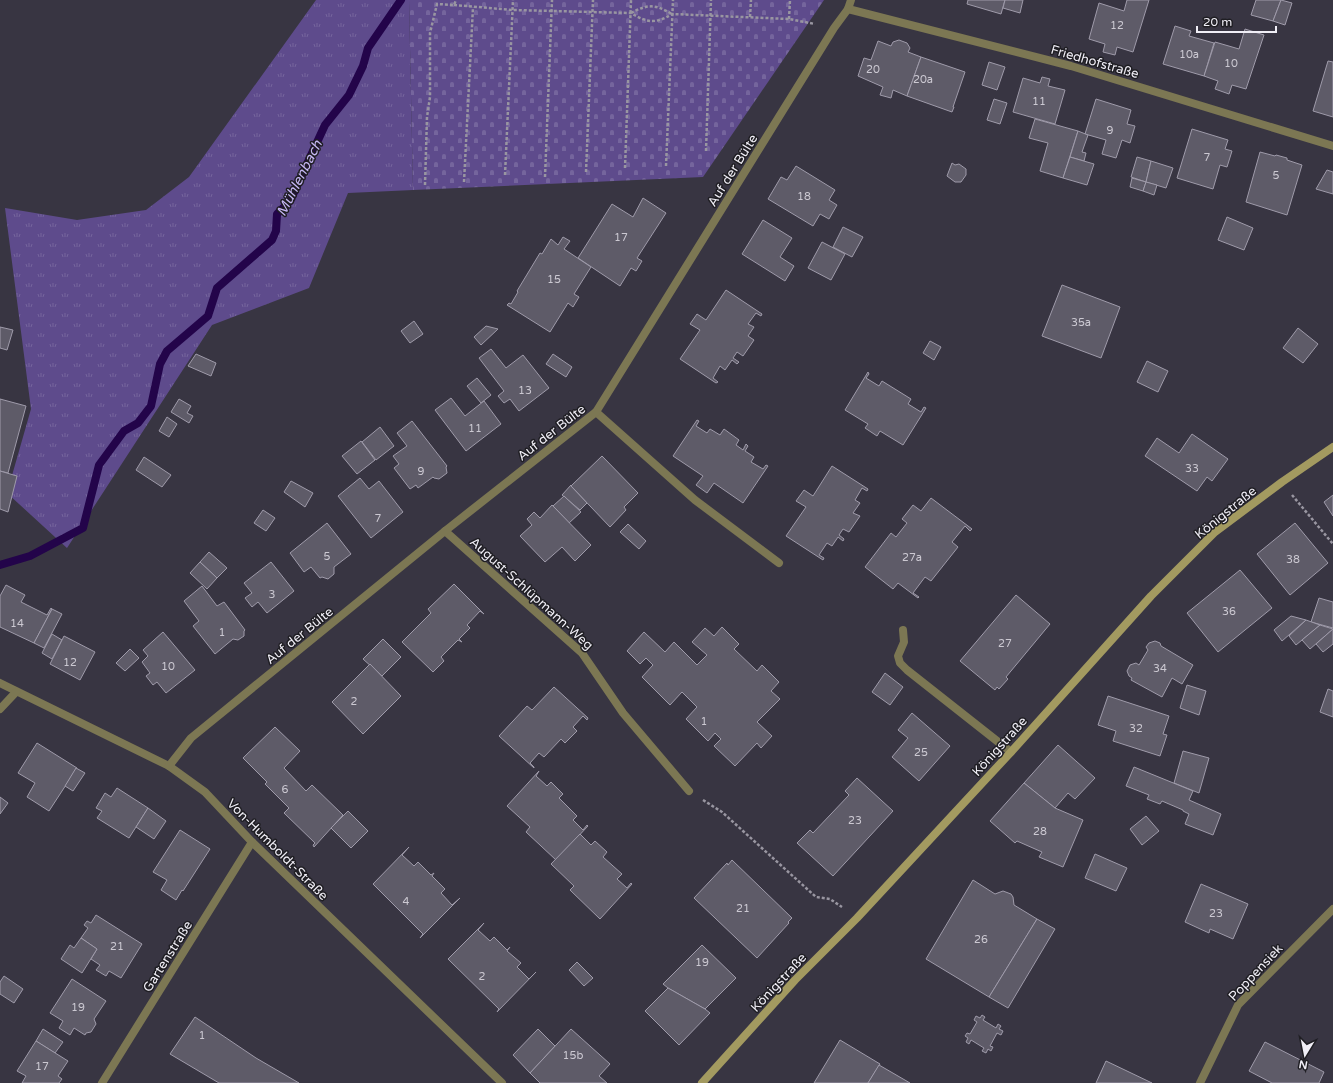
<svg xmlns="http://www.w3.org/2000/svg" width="1333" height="1083" viewBox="0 0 1333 1083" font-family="'Varela Round',sans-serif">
<defs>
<pattern id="grass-tufts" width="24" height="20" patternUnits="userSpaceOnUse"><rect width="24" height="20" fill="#5e4b8c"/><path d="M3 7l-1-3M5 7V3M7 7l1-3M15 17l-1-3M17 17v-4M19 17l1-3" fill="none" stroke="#75659d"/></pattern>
<pattern id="cemetery-stones" width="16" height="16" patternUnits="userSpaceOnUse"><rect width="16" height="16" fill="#5e4b8c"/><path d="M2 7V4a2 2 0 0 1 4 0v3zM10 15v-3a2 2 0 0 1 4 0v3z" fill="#75659d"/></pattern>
</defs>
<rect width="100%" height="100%" fill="#383542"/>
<polygon fill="url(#grass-tufts)" points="316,0 409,0 413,190 348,193 309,288 212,325 67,548 7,493 31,409 5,208 77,220 146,210 189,177"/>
<polygon fill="url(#cemetery-stones)" points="409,0 824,0 703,177 413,190"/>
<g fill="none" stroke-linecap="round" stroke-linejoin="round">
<polyline stroke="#23044a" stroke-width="8" points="0,565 30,556 83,528 99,465 124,431 138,423 151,406 160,364 167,351 208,316 217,288 272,240 276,231 277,214 290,201 325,125 349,95 363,66 368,48 401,0"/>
</g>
<g fill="#5e5b68" stroke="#9f9baa">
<polygon points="968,0 1005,0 1001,14 967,4"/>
<polygon points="1005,0 1023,0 1020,13 1003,8"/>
<polygon points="1127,0 1149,0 1133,52 1117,47 1115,55 1103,52 1105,44 1089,39 1099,3 1124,11"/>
<polygon points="1256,0 1281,0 1273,21 1251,15"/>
<polygon points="1281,0 1292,3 1285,25 1273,21"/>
<polygon points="1175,26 1191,31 1189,36 1214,43 1204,76 1163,64"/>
<polygon points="1245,29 1264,35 1246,89 1232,85 1229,94 1215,89 1218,81 1204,76 1215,42 1239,49"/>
<polygon points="899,40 907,43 910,48 908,52 921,57 907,96 893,90 891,98 880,95 883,87 858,76 864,58 871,60 878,41 891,46 893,42"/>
<polygon points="921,57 965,72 953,107 954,107 952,112 907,96"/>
<polygon points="1328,61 1333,62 1333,117 1313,111"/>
<polygon points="989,62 1005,67 997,90 982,85"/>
<polygon points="1042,77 1050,79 1048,86 1065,90 1055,124 1013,112 1023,78 1040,83"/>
<polygon points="994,99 1007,103 1000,124 987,120"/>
<polygon points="1096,99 1131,110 1127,124 1135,126 1130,143 1122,140 1116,158 1102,154 1106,140 1085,134"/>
<polygon points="1035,119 1078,131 1063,178 1040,171 1048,143 1029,138"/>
<polygon points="1192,129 1228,140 1225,149 1232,151 1227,167 1220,165 1213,189 1177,178"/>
<polygon points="1078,131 1088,135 1082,152 1086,153 1084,161 1070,157"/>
<polygon points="1260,152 1275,156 1276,155 1287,158 1287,160 1302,165 1287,215 1246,202"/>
<polygon points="1070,157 1094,164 1087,185 1063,178"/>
<polygon points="1137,157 1151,161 1146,182 1131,177"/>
<polygon points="1151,161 1173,168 1166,188 1146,182"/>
<polygon points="952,163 955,165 959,164 966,169 966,175 961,182 955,182 947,176"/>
<polygon points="796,166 835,190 829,200 837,205 829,219 820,214 813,226 768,199 781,177 787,180"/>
<polygon points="1327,170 1333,172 1333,194 1316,189"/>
<polygon points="1132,178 1146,182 1143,191 1130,187"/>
<polygon points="1146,182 1157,185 1154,195 1143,191"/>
<polygon points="643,198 666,213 637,258 642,261 636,271 631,268 620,286 578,258 612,204 633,217"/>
<polygon points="1227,217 1253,228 1244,250 1218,240"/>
<polygon points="763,220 792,238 780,257 794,266 785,281 742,254"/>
<polygon points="843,227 863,237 852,257 833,247"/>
<polygon points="563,237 570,241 564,249 591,267 574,294 579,297 573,307 568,303 550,332 507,305 509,303 511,304 518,292 517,291 540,253 542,254 551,239 558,245"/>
<polygon points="822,242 845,254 831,280 808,268"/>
<polygon points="1062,285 1120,307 1101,358 1042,336"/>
<polygon points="726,290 762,314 761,316 756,313 748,324 754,327 748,336 754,340 743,356 737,352 733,358 739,362 737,364 732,360 725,370 720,366 713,378 718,382 716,383 680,359 700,330 690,324 697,314 706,320"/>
<polygon points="414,321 423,334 410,343 401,331"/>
<polygon points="486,326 498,329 481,345 474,337"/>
<polygon points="0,327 13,330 7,350 0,348"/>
<polygon points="1298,328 1318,344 1303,363 1283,348"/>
<polygon points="930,341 941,347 934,360 923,353"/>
<polygon points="491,349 506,368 523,355 549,388 519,411 510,399 504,403 498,396 504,391 479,358"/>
<polygon points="196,354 216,363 211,376 188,366"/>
<polygon points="553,354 572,367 566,377 546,364"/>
<polygon points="1147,361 1168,371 1158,392 1137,382"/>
<polygon points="868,372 869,374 866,378 879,386 882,381 911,399 908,404 921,412 924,407 926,408 903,445 880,431 877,436 865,428 868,424 845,410"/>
<polygon points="477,378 491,395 481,403 467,386"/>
<polygon points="451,398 465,416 484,401 501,424 466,451 435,410"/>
<polygon points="0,399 26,406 8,473 0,471"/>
<polygon points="179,399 191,406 187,413 193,416 189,423 171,412"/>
<polygon points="167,417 177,424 169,437 159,431"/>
<polygon points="697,420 699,421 696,426 707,433 710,429 720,435 724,429 739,440 736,445 743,450 746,444 748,446 745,451 754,457 751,462 763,469 766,465 768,466 743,503 714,483 707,493 696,485 703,476 673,456"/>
<polygon points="412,421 447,466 446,467 447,473 439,479 434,478 433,477 418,488 416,485 410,489 394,468 399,464 393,456 407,446 397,433"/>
<polygon points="380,427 394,446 376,460 362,442"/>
<polygon points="1192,434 1228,459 1212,481 1207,477 1197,491 1145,456 1157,438 1179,453"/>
<polygon points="361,441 375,460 357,474 342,456"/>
<polygon points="602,456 638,493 624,507 626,510 610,527 571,486"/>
<polygon points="144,457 171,475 162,487 136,470"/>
<polygon points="832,466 868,489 867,491 862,488 855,500 860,503 853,513 860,516 849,532 843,529 839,535 844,539 843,541 838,537 832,546 827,543 819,555 824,558 823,560 786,536 806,507 796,501 804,490 813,496"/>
<polygon points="0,471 17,476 8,512 0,509"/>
<polygon points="360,478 369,489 379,481 403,512 371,538 338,496"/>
<polygon points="291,481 313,493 305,507 284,492"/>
<polygon points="571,485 571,486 587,503 580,510 562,495"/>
<polygon points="1333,495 1333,516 1324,502"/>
<polygon points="564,496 581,512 569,523 553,506"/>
<polygon points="931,498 972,529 970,531 965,526 952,542 958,547 931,581 925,577 913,593 919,597 918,598 898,583 893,589 865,567 891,533 896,537 907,523 902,519 913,505 921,511"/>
<polygon points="552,505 591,545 575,561 562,547 545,562 520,536 532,525 527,519 534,512 540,518"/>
<polygon points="263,510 275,518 266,531 254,523"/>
<polygon points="327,523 351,554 334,567 334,574 328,579 322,577 320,578 311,567 304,572 290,553"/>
<polygon points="1295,523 1328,563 1290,595 1257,554"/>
<polygon points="628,524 646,541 639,549 620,532"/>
<polygon points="209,552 227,568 217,578 200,562"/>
<polygon points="200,562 217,578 207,589 190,573"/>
<polygon points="271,562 294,591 267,613 258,602 252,607 245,598 252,593 244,583"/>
<polygon points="1240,570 1272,608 1218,652 1187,613"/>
<polygon points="454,584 484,614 480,611 467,625 470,628 459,639 462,642 458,640 441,657 444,661 433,672 402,642 431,613 428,609"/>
<polygon points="6,585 25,595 21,602 47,615 51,608 52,609 34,643 0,627 0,596"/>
<polygon points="202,586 217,606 224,602 245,630 244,631 244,636 238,640 233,639 215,654 193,626 199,621 184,601"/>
<polygon points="1016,595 1050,624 1006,677 1008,679 999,689 997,687 995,690 960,661"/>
<polygon points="1319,598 1333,602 1333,628 1311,622"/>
<polygon points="52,609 62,614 44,648 34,643"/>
<polygon points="1291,616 1306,620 1282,641 1274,630"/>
<polygon points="1306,620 1320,625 1296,645 1289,636"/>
<polygon points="1320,625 1333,629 1310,649 1302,640"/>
<polygon points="722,627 739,644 734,649 757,671 762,665 779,682 771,691 780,699 757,722 772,736 761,748 757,743 735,766 714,746 721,739 715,733 708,741 686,719 697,707 682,692 670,705 642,677 653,665 646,658 640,664 627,651 644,632 665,652 674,642 697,665 707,655 692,642 705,628 714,636"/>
<polygon points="1333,629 1333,644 1323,652 1316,644"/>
<polygon points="163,632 195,670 166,693 157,682 153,685 146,676 150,673 142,662 148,656 143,650"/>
<polygon points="52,634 62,640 52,659 42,653"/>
<polygon points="64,636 95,652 80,680 50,664"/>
<polygon points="383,639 401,657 382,676 363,659"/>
<polygon points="1155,641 1160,643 1161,646 1193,665 1182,684 1172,678 1162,697 1131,680 1132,678 1129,676 1127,671 1130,665 1136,663 1139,665 1148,650 1146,647 1149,643"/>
<polygon points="130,649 139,658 125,671 116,663"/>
<polygon points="370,664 401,696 363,734 332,702"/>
<polygon points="885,673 903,687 890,705 872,692"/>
<polygon points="1187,685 1206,691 1199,715 1180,708"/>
<polygon points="554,687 588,718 587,720 583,716 573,727 577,731 565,743 561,739 544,757 539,753 530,763 534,767 534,768 499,736 527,706 532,710"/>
<polygon points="1328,689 1333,691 1333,717 1320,712"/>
<polygon points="1108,696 1169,716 1163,734 1167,735 1160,756 1113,741 1116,731 1098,725"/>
<polygon points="912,713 950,746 919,781 892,757 908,738 898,730"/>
<polygon points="275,727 300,751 284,768 306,791 312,785 343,815 314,847 313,845 315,843 284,813 289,808 265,784 267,782 243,758"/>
<polygon points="37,743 77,768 49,811 27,797 35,783 18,773"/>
<polygon points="1058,745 1095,778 1075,799 1068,793 1055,808 1024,783"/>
<polygon points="1183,751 1209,758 1199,793 1174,783"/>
<polygon points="1134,767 1193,791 1189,800 1221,814 1213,835 1185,824 1189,814 1183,811 1183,810 1162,801 1160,804 1147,799 1149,795 1126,786"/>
<polygon points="76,768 85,773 73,791 65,786"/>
<polygon points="539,771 536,776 547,786 551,782 563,794 559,798 577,816 573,820 583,830 587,825 588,826 556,860 526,832 530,827 507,806"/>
<polygon points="857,778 893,811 833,876 797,843 810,830 813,833 849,795 845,791"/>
<polygon points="1024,783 1055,808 1083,820 1063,867 1039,857 1042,852 1017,841 1015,843 990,821"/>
<polygon points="117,788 148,808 129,838 97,818 102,811 96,808 105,793 111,797"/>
<polygon points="0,797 8,803 0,814"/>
<polygon points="148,808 166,821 154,839 136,827"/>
<polygon points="348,811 368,831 351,848 331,828"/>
<polygon points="1146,816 1159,831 1142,845 1130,829"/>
<polygon points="180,830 210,849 183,891 182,890 176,900 161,890 167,880 153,872"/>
<polygon points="580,834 591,845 595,841 607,852 603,857 622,874 617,879 627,888 631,883 632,884 600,919 570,890 574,886 551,864"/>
<polygon points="409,847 402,855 414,866 418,862 431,875 434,873 432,876 445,889 441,893 452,905 460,898 420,938 423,934 373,884"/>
<polygon points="1095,854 1127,868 1116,891 1085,878"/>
<polygon points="732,860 792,918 788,922 789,923 757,958 694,898 727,863 728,865"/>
<polygon points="973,880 995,894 1003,891 1011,894 1013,897 1014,905 1037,919 989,997 926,959"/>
<polygon points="1201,884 1248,904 1233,939 1210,929 1209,933 1185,922"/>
<polygon points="96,915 142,944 121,978 109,971 106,976 96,970 100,965 91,959 97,949 81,938 88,928 84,925 87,921 91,923"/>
<polygon points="1037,919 1055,929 1008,1008 989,997"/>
<polygon points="484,923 478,930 490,941 494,937 507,950 510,947 507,951 521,963 517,967 529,979 536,972 497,1012 499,1009 448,959"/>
<polygon points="81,938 97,949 82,973 61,959 70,945 74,948"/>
<polygon points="702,945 736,978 705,1009 668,988 663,984"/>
<polygon points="577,962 593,978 584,986 569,970"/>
<polygon points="4,976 23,989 14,1003 0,994 0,982"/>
<polygon points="72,979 106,1001 94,1019 96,1024 91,1032 86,1033 85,1035 74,1028 70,1035 59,1028 63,1021 50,1013"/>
<polygon points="668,988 705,1009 710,1013 679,1045 645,1011"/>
<polygon points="982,1015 985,1017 983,1020 996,1028 998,1024 1001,1026 999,1029 1003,1031 1001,1035 997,1033 990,1046 993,1047 991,1051 988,1049 986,1053 982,1051 984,1048 971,1040 969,1044 966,1042 968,1038 965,1036 967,1033 970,1034 977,1022 974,1020 976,1016 980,1018"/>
<polygon points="195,1017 256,1058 299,1083 219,1083 170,1054"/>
<polygon points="43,1029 63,1042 55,1053 36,1041"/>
<polygon points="538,1029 555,1046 530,1073 513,1055"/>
<polygon points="571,1029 610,1064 599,1076 607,1083 540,1083 530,1073"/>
<polygon points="840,1040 880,1064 868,1083 814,1083"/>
<polygon points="36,1041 68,1061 58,1076 62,1079 59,1083 22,1083 26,1076 17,1071"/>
<polygon points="1265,1042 1324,1072 1319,1083 1272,1083 1249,1071"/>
<polygon points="1106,1061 1152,1083 1096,1083"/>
<polygon points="879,1065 910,1083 868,1083"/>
</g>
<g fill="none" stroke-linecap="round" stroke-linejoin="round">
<g stroke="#9996a1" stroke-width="2.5" stroke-dasharray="3 2" stroke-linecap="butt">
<path d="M454,5L513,10L631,13C647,23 656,24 672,14L789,19L815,24"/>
<path d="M631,13C648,4 655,4 672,14"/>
<polyline points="750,17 751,0"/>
<polyline points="789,19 790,0"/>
<polyline points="706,151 711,0"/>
<polyline points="666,166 673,0"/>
<polyline points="625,168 631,0"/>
<polyline points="586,172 593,0"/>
<polyline points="505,175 513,0"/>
<polyline points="545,177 552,0"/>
<polyline points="464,182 473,7"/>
<polyline points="425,185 427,117 430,97 430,33 437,4 454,5 456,0"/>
<polyline points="1292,495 1333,544"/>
<polyline points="703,800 722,812 816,897 830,899 842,907"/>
</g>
<g stroke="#7c7753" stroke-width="8">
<polyline points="596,412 695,500 779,563"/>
<polyline points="903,630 904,642 898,656 900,663 907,670 1011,752"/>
</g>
<g stroke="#7c7753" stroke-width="8">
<polyline points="848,9 1071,66 1333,146"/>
<polyline points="445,531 582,653 623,713 689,791"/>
<polyline points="0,683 169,766 205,792 252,842 502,1083"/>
<polyline points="0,709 16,692"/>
<polyline points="169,766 191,738 445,531 596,412 834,28 848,9 851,0"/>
<polyline points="102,1083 252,842"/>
<polyline points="1200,1083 1238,1005 1333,909"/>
</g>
<polyline stroke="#a39a60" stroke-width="8" points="702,1083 795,980 857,918 1011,752 1151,596 1215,532 1282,482 1333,447"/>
</g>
<g text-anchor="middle" stroke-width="3" stroke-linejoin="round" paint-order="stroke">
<g font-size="11" fill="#ccc9d2">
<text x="1117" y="29">12</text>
<text x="1189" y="58">10a</text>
<text x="1231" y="67">10</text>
<text x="873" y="73">20</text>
<text x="923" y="83">20a</text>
<text x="1039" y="105">11</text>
<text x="1110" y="134">9</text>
<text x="1207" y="161">7</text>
<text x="1276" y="179">5</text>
<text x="804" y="200">18</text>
<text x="621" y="241">17</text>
<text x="554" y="283">15</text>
<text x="1081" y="326">35a</text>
<text x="525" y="394">13</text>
<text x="475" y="432">11</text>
<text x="1192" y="472">33</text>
<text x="421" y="475">9</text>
<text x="378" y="522">7</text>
<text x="327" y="560">5</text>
<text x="912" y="561">27a</text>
<text x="1293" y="563">38</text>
<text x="272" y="598">3</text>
<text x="1229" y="615">36</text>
<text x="17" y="627">14</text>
<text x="222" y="636">1</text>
<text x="1005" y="647">27</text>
<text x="70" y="666">12</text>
<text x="168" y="670">10</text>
<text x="1160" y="672">34</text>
<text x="354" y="705">2</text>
<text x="704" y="725">1</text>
<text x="1136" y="732">32</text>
<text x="921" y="756">25</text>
<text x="285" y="793">6</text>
<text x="855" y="824">23</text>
<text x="1040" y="835">28</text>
<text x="406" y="905">4</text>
<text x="743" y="912">21</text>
<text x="1216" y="917">23</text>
<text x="981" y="943">26</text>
<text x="117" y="950">21</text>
<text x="702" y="966">19</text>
<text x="482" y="980">2</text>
<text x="78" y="1011">19</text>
<text x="202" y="1039">1</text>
<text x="573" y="1059">15b</text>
<text x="42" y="1070">17</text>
</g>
<g font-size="13" fill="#f0eef6" stroke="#1f1e23">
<text transform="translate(1095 61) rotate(16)" y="5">Friedhofstraße</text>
<text transform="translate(732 170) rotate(-58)" y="5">Auf der Bülte</text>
<text transform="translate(551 432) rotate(-38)" y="5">Auf der Bülte</text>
<text transform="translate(1225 512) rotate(-39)" y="5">Königstraße</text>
<text transform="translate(532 593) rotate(42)" y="5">August-Schlüpmann-Weg</text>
<text transform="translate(299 635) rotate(-39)" y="5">Auf der Bülte</text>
<text transform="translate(999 746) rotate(-48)" y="5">Königstraße</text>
<text transform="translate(278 849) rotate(45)" y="5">Von-Humboldt-Straße</text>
<text transform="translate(167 956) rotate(-58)" y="5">Gartenstraße</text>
<text transform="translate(1255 972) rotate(-47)" y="5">Poppensiek</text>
<text transform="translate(778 982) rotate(-47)" y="5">Königstraße</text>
</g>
<g font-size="14" font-style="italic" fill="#c6b7f4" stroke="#1f1e23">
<text transform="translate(299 178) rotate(-63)" y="5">Mühlenbach</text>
</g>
</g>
<g transform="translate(1305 1055) rotate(190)" stroke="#1f1e23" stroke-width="3" paint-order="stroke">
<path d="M0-3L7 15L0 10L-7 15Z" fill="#f0eef6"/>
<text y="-6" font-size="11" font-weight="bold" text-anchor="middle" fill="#f0eef6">N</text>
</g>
<path d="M1197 26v6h79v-6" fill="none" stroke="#f0eef6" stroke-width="2"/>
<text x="1203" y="26" font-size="12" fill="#f0eef6" stroke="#1f1e23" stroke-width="3" paint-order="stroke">20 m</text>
</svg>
